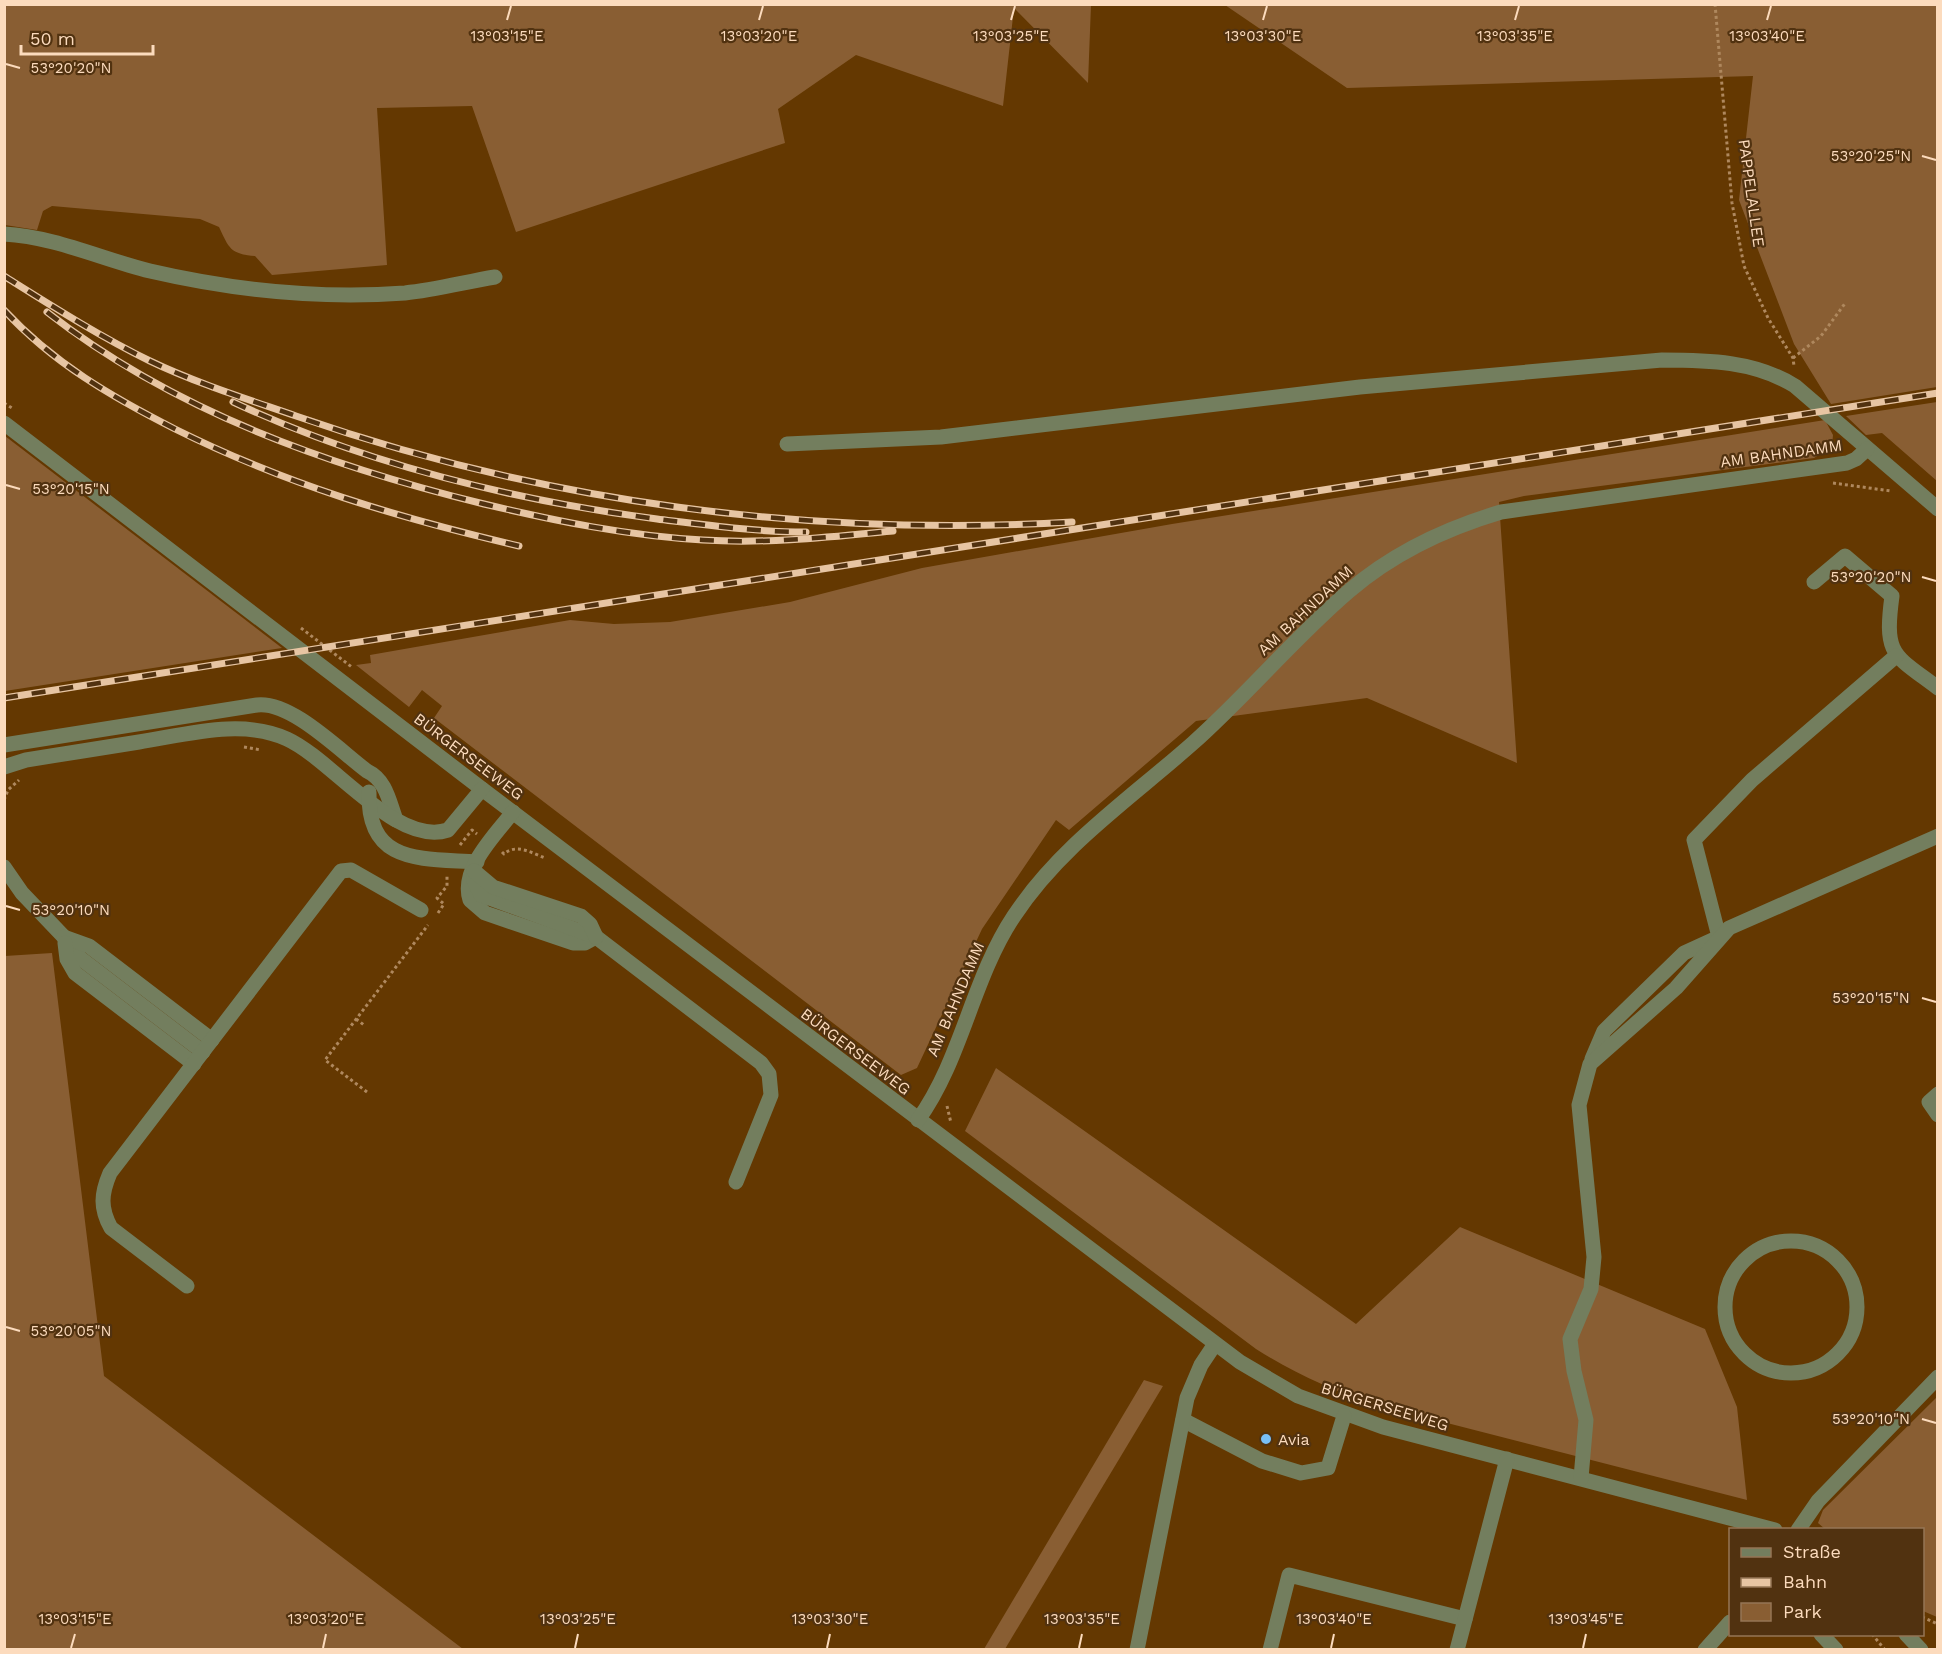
<svg xmlns="http://www.w3.org/2000/svg" width="1942" height="1654" viewBox="0 0 1942 1654" font-family="'Work Sans',sans-serif">
<rect width="100%" height="100%" fill="#643801"/>
<g fill="#895e33">
<path d="M4,5H1091L1088,83L1014,8L1003,106L856,55L778,109L785,143L516,232L472,106L377,108L387,265L272,275L255,256C230,254 229,248 219,227L200,219L52,206L43,211L37,230L5,225Z"/>
<polygon points="1225,5 1937,5 1937,387 1831,404 1794,344 1739,200 1753,76 1347,88"/>
<polygon points="1937,402 1937,481 1882,433 1866,435 1846,416"/>
<polygon points="1825,420 1833,435 1832,446 1814,458 1524,496 1499,502 1517,763 1367,698 1196,721 1069,830 1056,820 982,929 917,1068 901,1075 434,718 442,706 422,690 409,707 356,665 371,663 370,655 570,620 614,624 670,622 790,602 922,568 1172,524"/>
<polygon points="5,436 282,648 5,691"/>
<polygon points="52,953 104,1376 463,1649 5,1649 5,956"/>
<path d="M996,1068L1356,1324L1460,1227L1705,1329L1737,1407L1747,1500L1377,1405C1333,1391 1294,1373 1256,1349L965,1131Z"/>
<polygon points="1144,1380 1163,1386 1005,1649 984,1649"/>
<polygon points="1937,1397 1937,1617 1923,1611 1922,1530 1825,1529 1818,1523 1823,1510"/>
</g>
<g fill="none" stroke-linecap="round" stroke-linejoin="round">
<g stroke="#af885e" stroke-width="3" stroke-dasharray="3 3" stroke-linecap="butt">
<polyline points="1715,4 1732,203 1744,266 1768,318 1793,358 1794,366"/>
<polyline points="1793,358 1821,336 1846,302"/>
<polyline points="4,403 12,408"/>
<polyline points="1833,483 1891,491"/>
<polyline points="301,628 353,668"/>
<polyline points="244,747 261,750"/>
<polyline points="4,800 8,790 19,780"/>
<polyline points="460,845 472,830 477,834"/>
<path d="M502,852L504,854C516,843 532,853 545,858"/>
<polyline points="438,913 444,904 437,898 447,886 447,874"/>
<polyline points="356,1019 364,1025"/>
<polyline points="367,1092 325,1060 428,925"/>
<polyline points="947,1106 951,1123"/>
<polyline points="1922,1617 1938,1624"/>
<polyline points="1872,1634 1885,1650"/>
</g>
<g stroke="#737e5e" stroke-width="15">
<path d="M4,234C56,237 101,259 150,271C232,290 321,299 405,293C435,290 465,282 495,277"/>
<polyline points="4,423 482,789 1240,1362 1298,1396 1383,1427 1775,1530"/>
<path d="M787,444L941,437L1360,387L1662,360C1708,360 1755,361 1795,386L1938,509"/>
<path d="M1814,582L1845,556L1892,596C1884,656 1893,654 1938,688"/>
<path d="M4,745L257,705C291,701 339,750 367,771C386,780 389,801 396,820"/>
<path d="M4,767L26,760C64,754 101,748 139,742C185,735 242,718 287,739C333,760 396,847 448,830L482,789"/>
<path d="M369,792C367,865 421,858 477,862"/>
<path d="M513,812C495,835 460,869 470,900L485,913L573,943H585L596,937"/>
<polyline points="4,867 22,893 64,937 80,958 203,1052"/>
<polyline points="474,871 474,881 481,895 596,937 761,1063 769,1074 771,1095 736,1182"/>
<polyline points="474,871 493,887 581,916 590,924 596,937"/>
<polyline points="64,937 89,946 212,1040"/>
<polyline points="65,943 67,959 75,973 194,1064"/>
<polyline points="1592,1059 1604,1031 1684,953 1719,937 1694,840 1752,780 1896,656"/>
<polyline points="1938,1094 1929,1102 1938,1115"/>
<path d="M918,1120C962,1059 972,979 1014,916C1060,846 1131,798 1193,743C1247,695 1294,638 1349,591C1392,554 1447,528 1501,512L1847,463L1856,459L1867,449"/>
<circle cx="1791" cy="1307" r="66"/>
<path d="M187,1286L111,1228C100,1208 101,1194 110,1173L341,871L351,870L421,910"/>
<polyline points="1183,1420 1262,1461 1301,1473 1328,1468 1344,1416"/>
<polyline points="1581,1478 1586,1420 1574,1371 1570,1339 1591,1289 1594,1257 1579,1105 1590,1064 1676,988 1729,928 1938,836"/>
<polyline points="1798,1530 1818,1501 1938,1377"/>
<polyline points="1821,1634 1836,1650"/>
<polyline points="1906,1634 1921,1650"/>
<polyline points="1137,1650 1187,1398 1201,1365 1215,1344"/>
<polyline points="1270,1650 1289,1575 1465,1619"/>
<polyline points="1457,1650 1507,1459"/>
<polyline points="1705,1650 1730,1622"/>
</g>
<defs>
<g id="rail">
<path d="M4,276C52,306 99,336 150,361C196,383 247,399 296,416C545,503 809,537 1072,522"/>
<path d="M4,310C53,363 112,397 175,429C285,484 399,518 519,546"/>
<path d="M47,312C174,411 329,466 484,504C556,521 629,536 703,540C767,544 830,537 893,531"/>
<path d="M233,402C366,464 512,500 657,519C706,525 756,532 806,532"/>
<polyline points="4,698 1938,393"/>
</g>
</defs>
<use href="#rail" stroke="#e7c5a3" stroke-width="7"/>
<use href="#rail" stroke="#513210" stroke-width="4.5" stroke-dasharray="14" stroke-linecap="butt"/>
</g>
<path fill="none" stroke="#fcdbbd" stroke-width="2" d="M507,20L511,6M759,20L763,6M1011,20L1015,6M1263,20L1267,6M1515,20L1519,6M1767,20L1771,6M6,64L20,68M1922,156L1936,160M6,485L20,489M1922,577L1936,581M6,906L20,910M1922,998L1936,1002M6,1327L20,1331M1922,1419L1936,1423M71,1648L75,1634M323,1648L326,1634M575,1648L578,1634M827,1648L830,1634M1079,1648L1082,1634M1331,1648L1334,1634M1583,1648L1586,1634"/>
<circle fill="#78bff7" stroke="#513210" stroke-width="2" cx="1266" cy="1439" r="6"/>
<g text-anchor="middle" stroke-width="4.5" stroke-linejoin="round" paint-order="stroke">
<g font-size="16" fill="#fcdbbd" stroke="#513210">
<text transform="translate(1752 193) rotate(82)" y="6">PAPPELALLEE</text>
<text transform="translate(1781 453) rotate(-8)" y="6">AM BAHNDAMM</text>
<text transform="translate(1305 610) rotate(-43)" y="6">AM BAHNDAMM</text>
<text transform="translate(469 756) rotate(37)" y="6">BÜRGERSEEWEG</text>
<text transform="translate(955 999) rotate(-67)" y="6">AM BAHNDAMM</text>
<text transform="translate(856 1051) rotate(37)" y="6">BÜRGERSEEWEG</text>
<text transform="translate(1385 1406) rotate(17)" y="6">BÜRGERSEEWEG</text>
</g>
<g font-size="16" fill="#fcdbbd" stroke="#513210" text-anchor="start">
<text x="1278" y="1445">Avia</text>
</g>
</g>
<g font-size="15" text-anchor="middle" fill="#fcdbbd" stroke="#513210" stroke-width="4.5" stroke-linejoin="round" paint-order="stroke">
<text x="507" y="41">13°03'15"E</text>
<text x="759" y="41">13°03'20"E</text>
<text x="1011" y="41">13°03'25"E</text>
<text x="1263" y="41">13°03'30"E</text>
<text x="1515" y="41">13°03'35"E</text>
<text x="1767" y="41">13°03'40"E</text>
<text x="71" y="73">53°20'20"N</text>
<text x="1871" y="161">53°20'25"N</text>
<text x="71" y="494">53°20'15"N</text>
<text x="1871" y="582">53°20'20"N</text>
<text x="71" y="915">53°20'10"N</text>
<text x="1871" y="1003">53°20'15"N</text>
<text x="71" y="1336">53°20'05"N</text>
<text x="1871" y="1424">53°20'10"N</text>
<text x="75" y="1624">13°03'15"E</text>
<text x="326" y="1624">13°03'20"E</text>
<text x="578" y="1624">13°03'25"E</text>
<text x="830" y="1624">13°03'30"E</text>
<text x="1082" y="1624">13°03'35"E</text>
<text x="1334" y="1624">13°03'40"E</text>
<text x="1586" y="1624">13°03'45"E</text>
</g>
<rect width="1942" height="1654" fill="none" stroke="#fcdbbd" stroke-width="12"/>
<rect x="1729" y="1528" width="195" height="108" fill="#513210" stroke="#957655" stroke-width="1.5"/>
<rect x="1741" y="1548" width="30" height="9" fill="#737e5e" stroke="#957655" stroke-width="1.5"/>
<text x="1783" y="1558" font-size="18" fill="#fcdbbd">Straße</text>
<rect x="1741" y="1578" width="30" height="9" fill="#e7c5a3" stroke="#957655" stroke-width="1.5"/>
<text x="1783" y="1588" font-size="18" fill="#fcdbbd">Bahn</text>
<rect x="1741" y="1603" width="30" height="18" fill="#895e33" stroke="#957655" stroke-width="1.5"/>
<text x="1783" y="1618" font-size="18" fill="#fcdbbd">Park</text>
<path d="M21 45v9h132v-9" fill="none" stroke="#fcdbbd" stroke-width="3"/>
<text x="30" y="45" font-size="18" fill="#fcdbbd" stroke="#513210" stroke-width="4.5" paint-order="stroke">50 m</text>
</svg>
